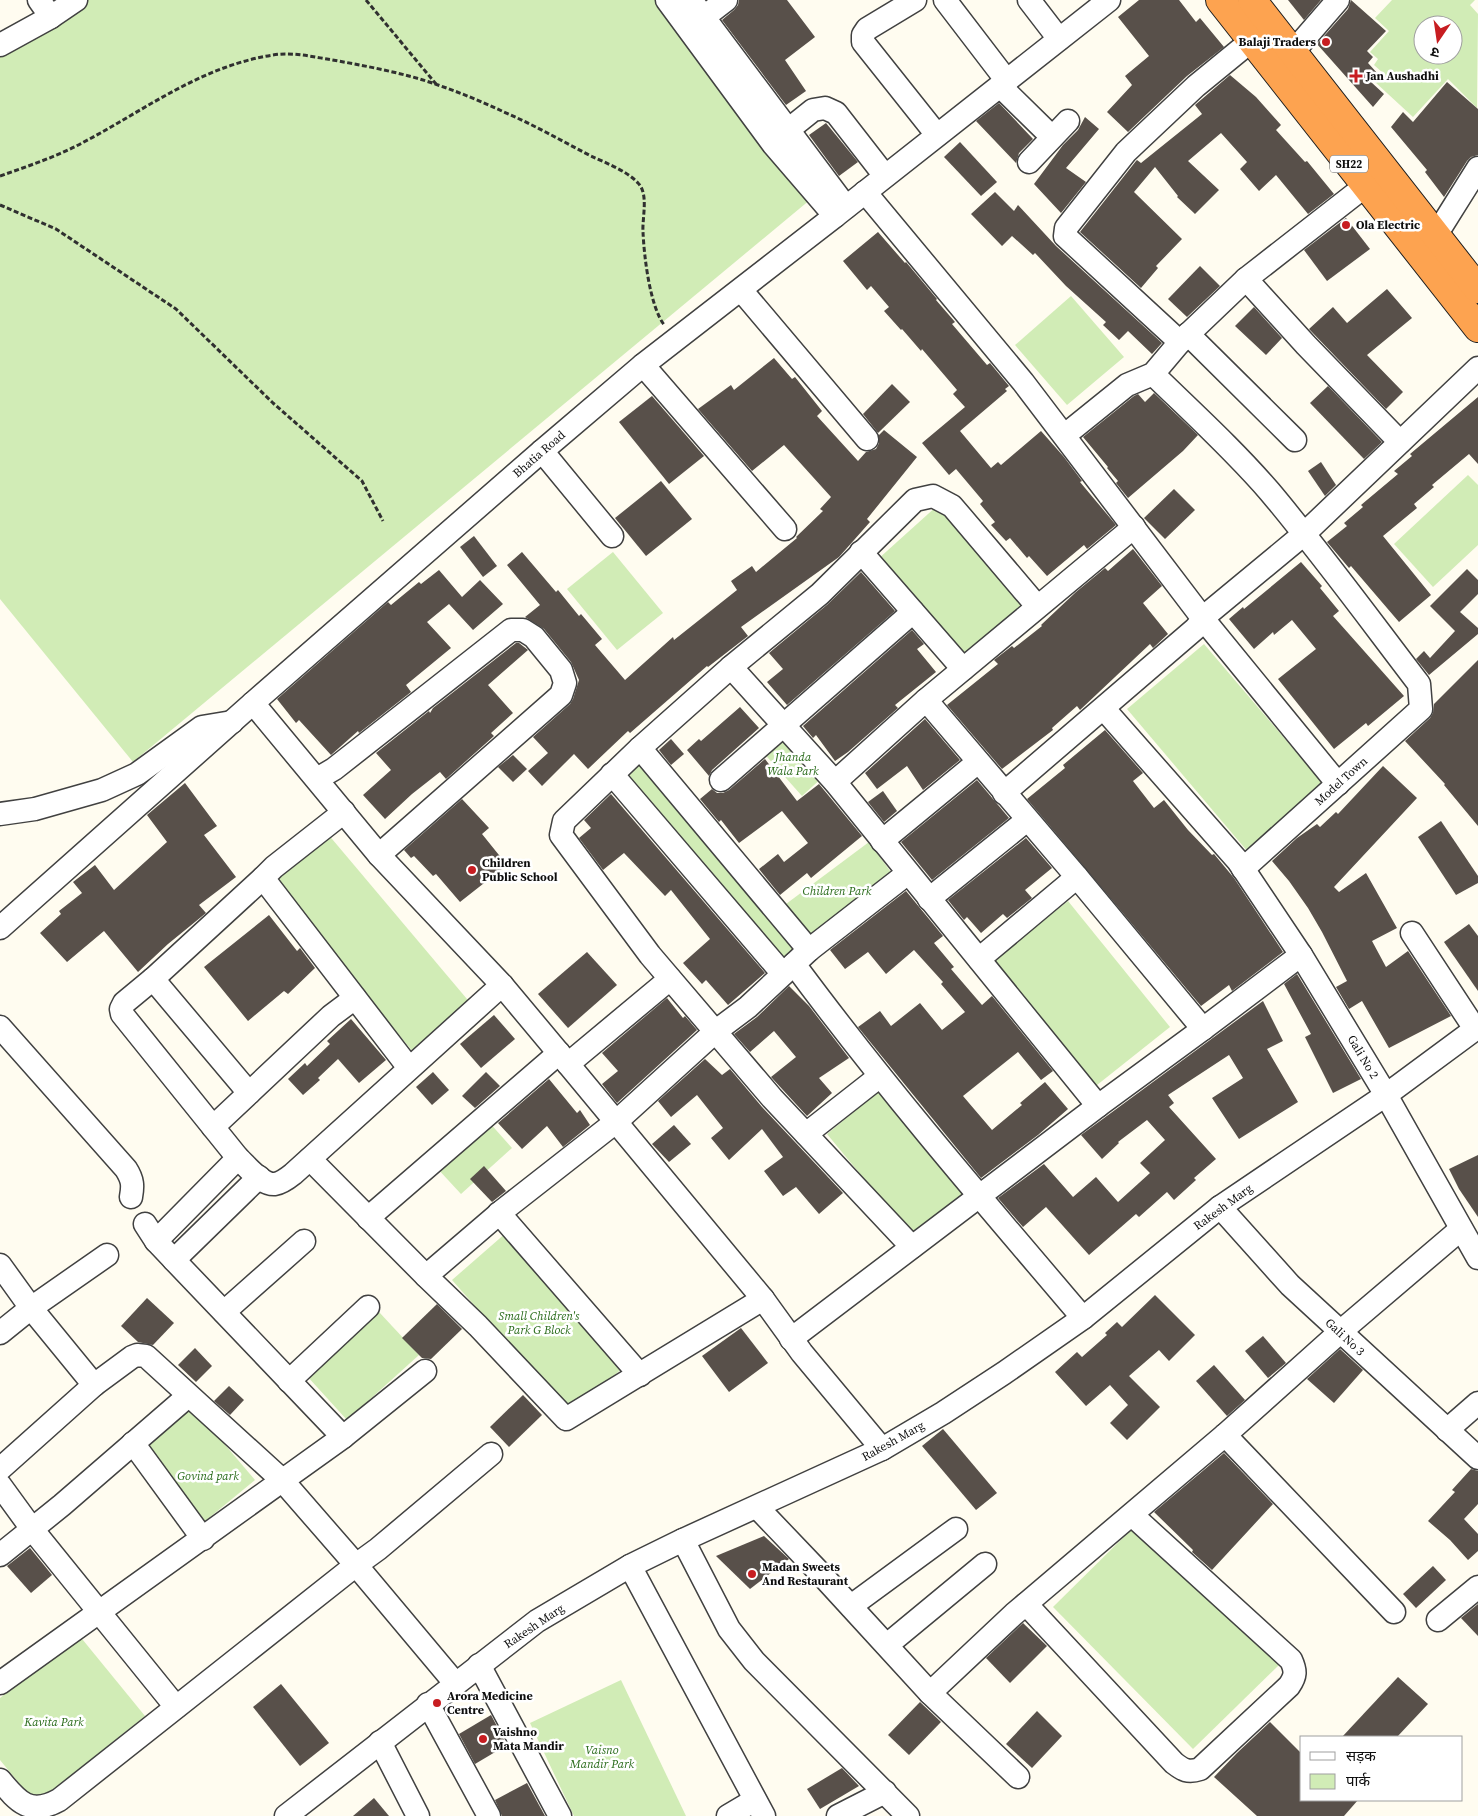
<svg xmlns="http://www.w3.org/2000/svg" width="1478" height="1816" viewBox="0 0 1478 1816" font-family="'Source Serif 4','Noto Sans Devanagari',serif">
<rect width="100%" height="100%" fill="#fffcf0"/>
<g fill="#d1ecb6" fill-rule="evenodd">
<polygon points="82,0 660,0 811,199 133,762 0,599 0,54"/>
<path d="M1392,0H1475L1470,5L1478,14L1477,108L1448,79L1413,117L1375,82L1383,73L1374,65L1378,59L1370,52L1389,31L1375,18ZM1423,25H1453V55H1423Z"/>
<polygon points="1071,296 1124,357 1067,405 1015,345"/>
<polygon points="1468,475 1478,485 1478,545 1433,587 1394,544"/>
<polygon points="938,505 1025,602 964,657 877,560"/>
<polygon points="613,552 663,613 617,650 567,589"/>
<polygon points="1204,644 1326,787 1248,852 1127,709"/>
<polygon points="783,730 824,776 802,796 760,749"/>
<polygon points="641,757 802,948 780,966 619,778"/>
<polygon points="327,833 472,1005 414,1053 270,880"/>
<polygon points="869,842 893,875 807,939 782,907"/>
<polygon points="1068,901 1170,1027 1092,1089 990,963"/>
<polygon points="878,1092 965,1196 914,1239 827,1134"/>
<polygon points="488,1121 512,1148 461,1194 436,1167"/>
<polygon points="507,1232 625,1366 570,1414 452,1280"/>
<polygon points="379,1312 419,1355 347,1420 307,1376"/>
<polygon points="192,1406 255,1480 204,1522 142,1448"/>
<polygon points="1138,1523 1279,1665 1193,1749 1053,1607"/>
<polygon points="78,1634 145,1716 36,1804 0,1760 0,1698"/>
<polygon points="621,1680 686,1816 574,1816 530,1723"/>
</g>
<g fill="#58504a">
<polygon points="739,0 787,0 815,37 785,60 806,91 786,105 722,20 734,10 738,5"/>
<polygon points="1139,0 1179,0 1196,22 1200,18 1224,47 1187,76 1128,132 1107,112 1132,85 1125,76 1149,56 1118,17"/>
<polygon points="1288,0 1321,0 1304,20"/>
<polygon points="1351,0 1386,31 1367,51 1373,57 1368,63 1378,74 1371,82 1384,94 1373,107 1317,44 1348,9"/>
<polygon points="1230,75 1256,97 1281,125 1276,130 1305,162 1307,161 1334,194 1308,214 1276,175 1259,191 1240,169 1247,162 1221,133 1188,161 1219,190 1195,214 1177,197 1178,196 1155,167 1134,192 1182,239 1156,266 1158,268 1141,288 1080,232 1136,161 1137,160 1141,163 1202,114 1195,105"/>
<polygon points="1447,82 1478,109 1478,155 1471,157 1467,161 1444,197 1425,172 1427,170 1391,127 1403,112 1413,122"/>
<polygon points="999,103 1033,139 1019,153 1016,163 976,121"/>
<polygon points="1085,117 1099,129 1066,168 1086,182 1061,213 1034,184 1063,145 1078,130"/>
<polygon points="826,123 858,162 839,176 809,135"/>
<polygon points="960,142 997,182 981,196 944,157"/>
<polygon points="995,192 1014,211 1018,205 1056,246 1162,343 1152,354 1128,331 1119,340 1103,325 1106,322 1066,286 1035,253 1033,255 1012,236 1002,246 971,214"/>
<polygon points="1346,218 1370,249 1327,281 1304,250"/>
<polygon points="878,232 905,263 906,262 937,299 936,300 955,322 952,324 987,365 990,363 1009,386 1005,389 1007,391 960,431 991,468 998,462 1001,465 1041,431 1064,457 1082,481 1080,482 1116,525 1087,549 1084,545 1047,576 1029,556 1027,558 1010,538 1006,541 991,525 995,522 980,504 983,501 956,469 949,475 922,443 965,407 953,394 957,390 922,349 921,351 902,329 901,330 884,311 889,307 871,286 867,290 843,261"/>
<polygon points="1200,266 1220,286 1187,317 1168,299"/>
<polygon points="1387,289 1412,318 1367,355 1403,392 1386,409 1309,329 1333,307 1347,323"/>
<polygon points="1254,307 1282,338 1266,355 1235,326"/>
<polygon points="774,358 792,379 795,377 822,411 817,416 858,461 866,452 876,449 879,443 879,435 884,430 917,457 867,519 870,522 839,557 741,627 748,636 708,667 707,666 630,733 628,731 588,769 574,754 542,786 528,771 548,753 533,737 570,704 573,699 579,680 571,662 544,629 525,617 540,605 507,565 522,552 556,592 558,590 579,616 581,614 602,639 595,645 625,680 673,637 674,640 737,590 731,581 752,566 756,572 797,538 796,537 823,511 820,509 831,497 784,445 752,471 698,409 731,385 734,390"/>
<polygon points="892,384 910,402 878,433 863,414"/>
<polygon points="1328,386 1382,442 1364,459 1310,403"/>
<polygon points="1154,393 1198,435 1183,451 1128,498 1116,483 1118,481 1107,468 1108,467 1083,437 1134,396 1138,394 1145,402"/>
<polygon points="652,396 704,456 669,484 619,422"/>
<polygon points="1478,397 1478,464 1469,454 1432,485 1434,487 1414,504 1417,508 1383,536 1431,595 1399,622 1351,566 1349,568 1327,542 1347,526 1344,523 1363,507 1361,505 1398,474 1394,471 1412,456 1410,454"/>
<polygon points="1321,462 1336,485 1325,496 1308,471"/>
<polygon points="661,481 692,519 646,556 615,518"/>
<polygon points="1174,489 1195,510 1165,539 1144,518"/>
<polygon points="474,536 497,566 483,577 460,547"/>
<polygon points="1133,549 1162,586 1143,603 1168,634 1153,648 1150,644 1080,710 1077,706 1052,728 1053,730 1002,769 947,705 998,664 994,660 1012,646 1014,648 1042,626 1041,625 1076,592 1105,568 1108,571"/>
<polygon points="1301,562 1322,586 1320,588 1339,611 1333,616 1404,696 1368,726 1366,723 1334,749 1278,679 1316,649 1292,620 1274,635 1273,632 1254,649 1229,619 1243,607 1244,609"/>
<polygon points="1467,569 1478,580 1478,594 1460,612 1478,628 1478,634 1429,675 1416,659 1424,651 1430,658 1455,631 1430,606"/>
<polygon points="439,570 462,597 480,580 503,604 473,630 449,604 427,622 451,648 406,685 411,692 359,733 358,731 331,755 299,720 296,723 277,699 388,602 391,605 419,582 421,584"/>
<polygon points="861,572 895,611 787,705 767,682 783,669 769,653 828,604"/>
<polygon points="912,630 924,644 917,649 936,672 895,705 898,708 848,752 835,761 816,735 813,738 803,726"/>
<polygon points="516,643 519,643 528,650 488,685 513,713 491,733 494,736 446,779 440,772 412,794 385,819 363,795 391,770 376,753 429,711 430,713 433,708"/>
<polygon points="1478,660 1478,826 1444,785 1445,784 1405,741 1430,718 1433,713 1434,704"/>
<polygon points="740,707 759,728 712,770 709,776 687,750 699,739 701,741"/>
<polygon points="925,719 960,760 923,790 907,766 877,789 865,773"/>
<polygon points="1105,730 1143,773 1133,781 1154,808 1164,800 1188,830 1212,855 1214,854 1234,878 1283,952 1232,991 1229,985 1201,1006 1027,799 1065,768 1063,765"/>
<polygon points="671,739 684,754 671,765 659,750"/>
<polygon points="513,755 527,769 513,782 498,767"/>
<polygon points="765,759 797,801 819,784 862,836 811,878 807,873 780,895 759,869 778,854 784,862 808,843 782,811 739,843 721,820 719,822 700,799 712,789 717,793 723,793 729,790"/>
<polygon points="1383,766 1417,798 1334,887 1339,892 1366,873 1397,928 1372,941 1386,967 1408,951 1451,1016 1389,1048 1362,1001 1349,1009 1336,987 1347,981 1322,932 1308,908 1289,881 1272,861 1297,838 1317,824 1320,827 1336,812 1338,814"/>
<polygon points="977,780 1009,818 932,880 901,842"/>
<polygon points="185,783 217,826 204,835 236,877 199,905 206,913 168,944 138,972 104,931 67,962 40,933 61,914 59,911 82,893 73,882 95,865 114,890 167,842 147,815"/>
<polygon points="883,791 897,811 884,822 868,802"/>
<polygon points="611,794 765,973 728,1005 706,980 702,984 683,963 710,939 671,890 665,896 624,853 603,870 579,838 591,828 584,820"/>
<polygon points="462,799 489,828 482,834 507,865 460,902 436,874 433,876 414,856 411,858 404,850"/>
<polygon points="1441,821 1478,876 1478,883 1456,895 1418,837"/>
<polygon points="1026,838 1052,868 1025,890 1032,898 1007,918 1003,914 981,933 967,917 964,920 948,900"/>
<polygon points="906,891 943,936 934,943 954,967 951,969 982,1005 992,996 1053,1071 1041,1080 1018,1052 963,1096 992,1130 1022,1105 1020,1103 1045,1082 1068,1109 1038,1135 981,1178 858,1027 880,1011 891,1026 920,1003 942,1030 965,1012 941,984 943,982 914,950 886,974 868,952 845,969 830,950"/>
<polygon points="269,915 297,951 300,948 315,968 288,994 284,991 248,1021 204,967"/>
<polygon points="1469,924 1478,936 1478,991 1444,942"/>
<polygon points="587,952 617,985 568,1028 538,994"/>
<polygon points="1297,974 1361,1079 1333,1093 1305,1037 1311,1034 1284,984"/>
<polygon points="789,986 809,1006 849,1058 819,1078 832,1093 807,1116 771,1077 796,1057 774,1031 750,1052 734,1034 757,1017"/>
<polygon points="667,998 683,1018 685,1016 697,1030 617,1103 602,1084 618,1071 602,1053"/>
<polygon points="1263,1001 1283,1041 1267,1049 1298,1102 1239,1139 1212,1098 1243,1078 1229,1055 1168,1095 1174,1103 1169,1107 1216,1159 1194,1178 1196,1180 1174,1200 1167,1192 1139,1217 1136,1214 1089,1255 1046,1207 1023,1227 998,1198 1044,1164 1073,1197 1096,1177 1118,1202 1150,1173 1140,1163 1165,1140 1147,1120 1118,1142 1119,1143 1102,1159 1081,1135"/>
<polygon points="494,1015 515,1039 481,1068 460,1044"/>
<polygon points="351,1019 386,1060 359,1083 338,1059 318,1078 320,1080 303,1095 288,1079 305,1063 307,1066 330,1044 327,1041"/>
<polygon points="705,1059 722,1075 730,1069 762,1107 843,1193 819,1214 796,1187 783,1196 764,1171 783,1157 762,1129 729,1160 711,1138 723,1128 697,1095 671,1117 658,1101"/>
<polygon points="433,1072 449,1090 432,1105 416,1087"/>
<polygon points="486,1072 500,1086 475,1108 462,1096"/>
<polygon points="549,1079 577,1113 580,1110 590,1125 563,1147 547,1126 522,1149 498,1123"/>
<polygon points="674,1125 691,1144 669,1162 652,1144"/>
<polygon points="1478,1155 1478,1217 1459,1189 1449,1169"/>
<polygon points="484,1166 506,1191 492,1202 470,1179"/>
<polygon points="1155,1295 1195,1335 1169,1361 1159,1350 1129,1376 1160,1407 1127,1440 1110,1423 1128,1405 1110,1385 1086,1406 1055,1372 1077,1352 1082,1357 1107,1335 1105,1333 1117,1322 1122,1327"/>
<polygon points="147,1298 174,1323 153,1345 138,1342 121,1326"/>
<polygon points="437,1304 462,1329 431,1359 422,1358 402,1338"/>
<polygon points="741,1328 768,1363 729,1392 702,1356"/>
<polygon points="1263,1336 1286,1363 1268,1378 1245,1351"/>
<polygon points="195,1348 212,1366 196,1382 178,1365"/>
<polygon points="1340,1349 1363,1370 1334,1403 1307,1379"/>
<polygon points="1214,1365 1245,1400 1227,1416 1196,1381"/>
<polygon points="229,1386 244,1400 230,1415 214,1401"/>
<polygon points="523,1395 542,1415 509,1447 490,1427"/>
<polygon points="943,1429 997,1493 976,1510 922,1446"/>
<polygon points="1224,1453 1273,1504 1212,1570 1192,1552 1193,1550 1154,1512"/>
<polygon points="1471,1469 1478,1471 1478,1504 1464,1519 1478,1534 1478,1551 1468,1560 1450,1540 1428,1521 1455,1492 1452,1490"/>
<polygon points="764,1536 789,1559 750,1589 716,1556"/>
<polygon points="30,1548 52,1575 31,1593 7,1566"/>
<polygon points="1433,1566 1446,1580 1416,1608 1403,1594"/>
<polygon points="1478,1604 1478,1636 1461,1618"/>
<polygon points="1023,1623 1047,1646 1010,1683 986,1658"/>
<polygon points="1398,1677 1428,1704 1397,1737 1342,1737"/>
<polygon points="281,1684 329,1743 300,1766 253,1707"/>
<polygon points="920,1702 941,1722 909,1755 888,1735"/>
<polygon points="1037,1711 1062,1736 1032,1768 1006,1744"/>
<polygon points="491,1715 507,1745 475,1764 459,1734"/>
<polygon points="1270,1722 1302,1754 1302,1800 1358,1800 1344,1816 1257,1816 1214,1777 1237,1753"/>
<polygon points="842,1768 859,1786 820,1809 807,1789"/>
<polygon points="527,1783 545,1816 502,1816 495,1800"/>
<polygon points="374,1798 389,1816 353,1816"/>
</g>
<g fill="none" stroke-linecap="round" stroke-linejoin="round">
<defs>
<g id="minor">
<polyline points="39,0 51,17"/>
<polyline points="667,0 773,144 835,216 1109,0"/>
<polyline points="691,0 846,207"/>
<polyline points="915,0 867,29 863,35 863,42 937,135"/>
<polyline points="945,0 1007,81"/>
<polyline points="1029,0 1059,39"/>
<polyline points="704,17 726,0"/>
<polyline points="0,45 51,17 76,0"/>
<polyline points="1293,52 1338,0"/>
<polyline points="1000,86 1052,137"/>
<polyline points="788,130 813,110 825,108 836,113 885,176"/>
<polyline points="1029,162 1068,121"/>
<polyline points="865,192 1023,382 1204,620 1338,784"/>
<polyline points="1436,235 1478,168"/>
<polyline points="1246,279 1306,345 1400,442"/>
<polyline points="741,290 867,439"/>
<polyline points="1188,334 1295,440"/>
<polyline points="1180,342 1065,236 1066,228 1126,152 1196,86 1251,41"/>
<polyline points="643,365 785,529"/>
<path d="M1153,374C1192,412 1234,450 1270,492C1322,554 1370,620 1419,684L1421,709L1243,869"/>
<polyline points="1065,435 1127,385 1153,374 1180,342 1246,279 1378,176"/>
<polyline points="542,451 612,536"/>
<polyline points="861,552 963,669"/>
<polyline points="731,667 820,594 915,500 933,496 952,506 1037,606"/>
<polyline points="926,700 1134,527"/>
<polyline points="253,703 379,855 502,985 568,1064 763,1299 802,1353 882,1449"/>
<polyline points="1104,709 1238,861 1301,955 1386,1095 1478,1258"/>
<polyline points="640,748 809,950"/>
<polyline points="612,774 783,974"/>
<polyline points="317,779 334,769 511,630 523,630 534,637 561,670 565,683 561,695 379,855"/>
<polyline points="721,780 913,612"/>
<polyline points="835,782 926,700 1077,877 1203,1029"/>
<polyline points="1004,793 1195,629 1211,611 1304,534 1478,368"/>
<polyline points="344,812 274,867 263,878 409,1068"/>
<polyline points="0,814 35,809 102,790 137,774 202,727 232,722"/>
<polyline points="882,841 978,762"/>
<polyline points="929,899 1027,820"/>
<polyline points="0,928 253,703 542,451 643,365 835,216"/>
<polyline points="1412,933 1475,1029"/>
<polyline points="979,959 1077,877"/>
<path d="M794,964C885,1087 984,1202 1083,1318"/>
<polyline points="153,979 263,878"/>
<path d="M0,1027L126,1169C133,1180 133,1186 131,1197"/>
<polyline points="568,1064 670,979"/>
<path d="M249,1093L153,979L124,1003L121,1009L122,1014L238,1158C247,1166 261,1185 275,1184C281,1183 288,1178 293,1174L502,985"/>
<polyline points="213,1127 331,1016 355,998"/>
<polyline points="806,1134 880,1076"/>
<polyline points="310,1159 426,1276 502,1211 617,1121 716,1031 748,1007 809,950 908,873"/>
<polyline points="1220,1207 1290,1285 1478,1458"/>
<polyline points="499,1213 640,1375"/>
<polyline points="368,1218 559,1053"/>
<polyline points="145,1224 156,1241 174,1260 343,1437"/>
<polyline points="156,1241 238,1158"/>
<polyline points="912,1247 772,1098 650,955 561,835 564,821 640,748 731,667 835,782 1098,1106 1203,1029 1301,955"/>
<polyline points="174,1260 259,1177"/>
<polyline points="0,1265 31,1308 94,1385"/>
<polyline points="426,1276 478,1326 566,1419 763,1299"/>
<polyline points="224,1312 304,1241"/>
<polyline points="0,1333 31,1308 107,1255"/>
<polyline points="791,1339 1098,1106"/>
<polyline points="289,1381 368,1307"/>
<polyline points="1447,1430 1478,1403"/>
<polyline points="1225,1435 1394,1612"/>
<polyline points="133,1443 203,1539"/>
<polyline points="0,1469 94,1385 132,1357 137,1355 146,1356 282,1480 356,1565 455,1683"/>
<polyline points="0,1485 32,1529 176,1707"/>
<polyline points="757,1507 820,1573 930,1693 1018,1777"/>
<polyline points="683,1540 729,1629 754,1661 908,1816"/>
<polyline points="0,1555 62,1505 188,1396"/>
<polyline points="630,1566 764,1816"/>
<path d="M1026,1604L1174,1763C1183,1770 1188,1773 1200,1769L1289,1686C1296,1676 1296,1671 1291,1660L1132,1515"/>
<polyline points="851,1606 956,1529"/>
<polyline points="1438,1620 1478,1587"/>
<polyline points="887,1645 985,1564"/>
<polyline points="479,1665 560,1816"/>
<polyline points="0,1683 343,1437 425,1371"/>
<polyline points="930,1693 1014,1614 1225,1435 1340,1332 1461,1229"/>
<polyline points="428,1704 489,1816"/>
<polyline points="380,1742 418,1816"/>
<path d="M0,1780C18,1802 30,1816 59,1800L356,1565L378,1549L491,1454"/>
<polyline points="286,1816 537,1621 630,1566 683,1540 882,1449 943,1413 1004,1373 1083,1318 1220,1207 1386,1095 1478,1027"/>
<polyline points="728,1816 755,1800"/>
<polyline points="838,1816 885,1792"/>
</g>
<g id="highway">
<polyline points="1220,0 1478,328"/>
<polyline points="1252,0 1478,289"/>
</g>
</defs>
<use href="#minor" stroke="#414141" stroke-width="25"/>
<use href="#highway" stroke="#1f1f1f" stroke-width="30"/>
<g stroke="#303030" stroke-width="3" stroke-dasharray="5 2.5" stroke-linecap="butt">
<polyline points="366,0 436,84"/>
<path d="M0,176C28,166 56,157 82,143C145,110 201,66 273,55C291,52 309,56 327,59C361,65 405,73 438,85C461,93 483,102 504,112C534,125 562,141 591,156C606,163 627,171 638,183C649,194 642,218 643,232C644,256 650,308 665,326"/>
<polyline points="0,205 56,229 176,309 273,403 362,481 383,521"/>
</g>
<use href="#minor" stroke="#fff" stroke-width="22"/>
<use href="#highway" stroke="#fda350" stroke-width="28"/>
</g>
<g fill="#c71d21" stroke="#fff" stroke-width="2">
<circle cx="1326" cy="42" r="5"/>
<path d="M1353.5 68.5h5v5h5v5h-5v5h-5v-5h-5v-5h5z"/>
<circle cx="1346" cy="225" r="5"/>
<circle cx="472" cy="870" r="5"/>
<circle cx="752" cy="1574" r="5"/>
<circle cx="437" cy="1703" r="5"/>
<circle cx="483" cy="1739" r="5"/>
</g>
<g text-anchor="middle" stroke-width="5" stroke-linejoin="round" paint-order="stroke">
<rect fill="#fff" stroke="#565656" stroke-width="1" x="1330" y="155.5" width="38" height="17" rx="4"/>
<g font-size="11" font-weight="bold" fill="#0e0e0e">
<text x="1349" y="168">SH22</text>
</g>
<g font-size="12" font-weight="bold" fill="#0e0e0e" stroke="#fff" text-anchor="start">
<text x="1316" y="46" text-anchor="end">Balaji Traders</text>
<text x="1366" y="80">Jan Aushadhi</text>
<text x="1356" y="229">Ola Electric</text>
<text x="482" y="867">Children<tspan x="482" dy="14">Public School</tspan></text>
<text x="762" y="1571">Madan Sweets<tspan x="762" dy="14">And Restaurant</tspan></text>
<text x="447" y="1700">Arora Medicine<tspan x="447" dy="14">Centre</tspan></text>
<text x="493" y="1736">Vaishno<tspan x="493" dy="14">Mata Mandir</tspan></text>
</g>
<g font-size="12" fill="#0e0e0e" stroke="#fff">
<text transform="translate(539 454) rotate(-41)" y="4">Bhatia Road</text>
<text transform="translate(1341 781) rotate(-42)" y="4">Model Town</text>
<text transform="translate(1363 1057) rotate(59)" y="4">Gali No 2</text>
<text transform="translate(1223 1207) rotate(-36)" y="4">Rakesh Marg</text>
<text transform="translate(1345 1337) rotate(43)" y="4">Gali No 3</text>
<text transform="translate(893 1441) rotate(-29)" y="4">Rakesh Marg</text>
<text transform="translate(534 1626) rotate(-34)" y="4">Rakesh Marg</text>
</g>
<g font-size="12" font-style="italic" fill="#296b1a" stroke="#fff">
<text x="793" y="761">Jhanda<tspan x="793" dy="14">Wala Park</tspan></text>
<text x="837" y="895">Children Park</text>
<text x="539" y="1320">Small Children's<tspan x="539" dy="14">Park G Block</tspan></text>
<text x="208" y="1480">Govind park</text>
<text x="54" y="1726">Kavita Park</text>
<text x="602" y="1754">Vaisno<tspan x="602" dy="14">Mandir Park</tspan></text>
</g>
</g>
<rect x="1300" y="1736" width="162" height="65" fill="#ffffff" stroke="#9f9f9f"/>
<rect x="1310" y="1752" width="25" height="8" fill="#ffffff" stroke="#9f9f9f"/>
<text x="1346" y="1761" font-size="15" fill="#0e0e0e">सड़क</text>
<rect x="1310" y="1774" width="25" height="15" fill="#d1ecb6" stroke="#9f9f9f"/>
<text x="1346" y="1786" font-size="15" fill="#0e0e0e">पार्क</text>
<g transform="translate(1438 40) rotate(193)"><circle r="24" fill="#ffffff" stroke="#9f9f9f"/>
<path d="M0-4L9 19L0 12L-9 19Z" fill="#c71d21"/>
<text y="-8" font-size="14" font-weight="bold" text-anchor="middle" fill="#0e0e0e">उ</text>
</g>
</svg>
